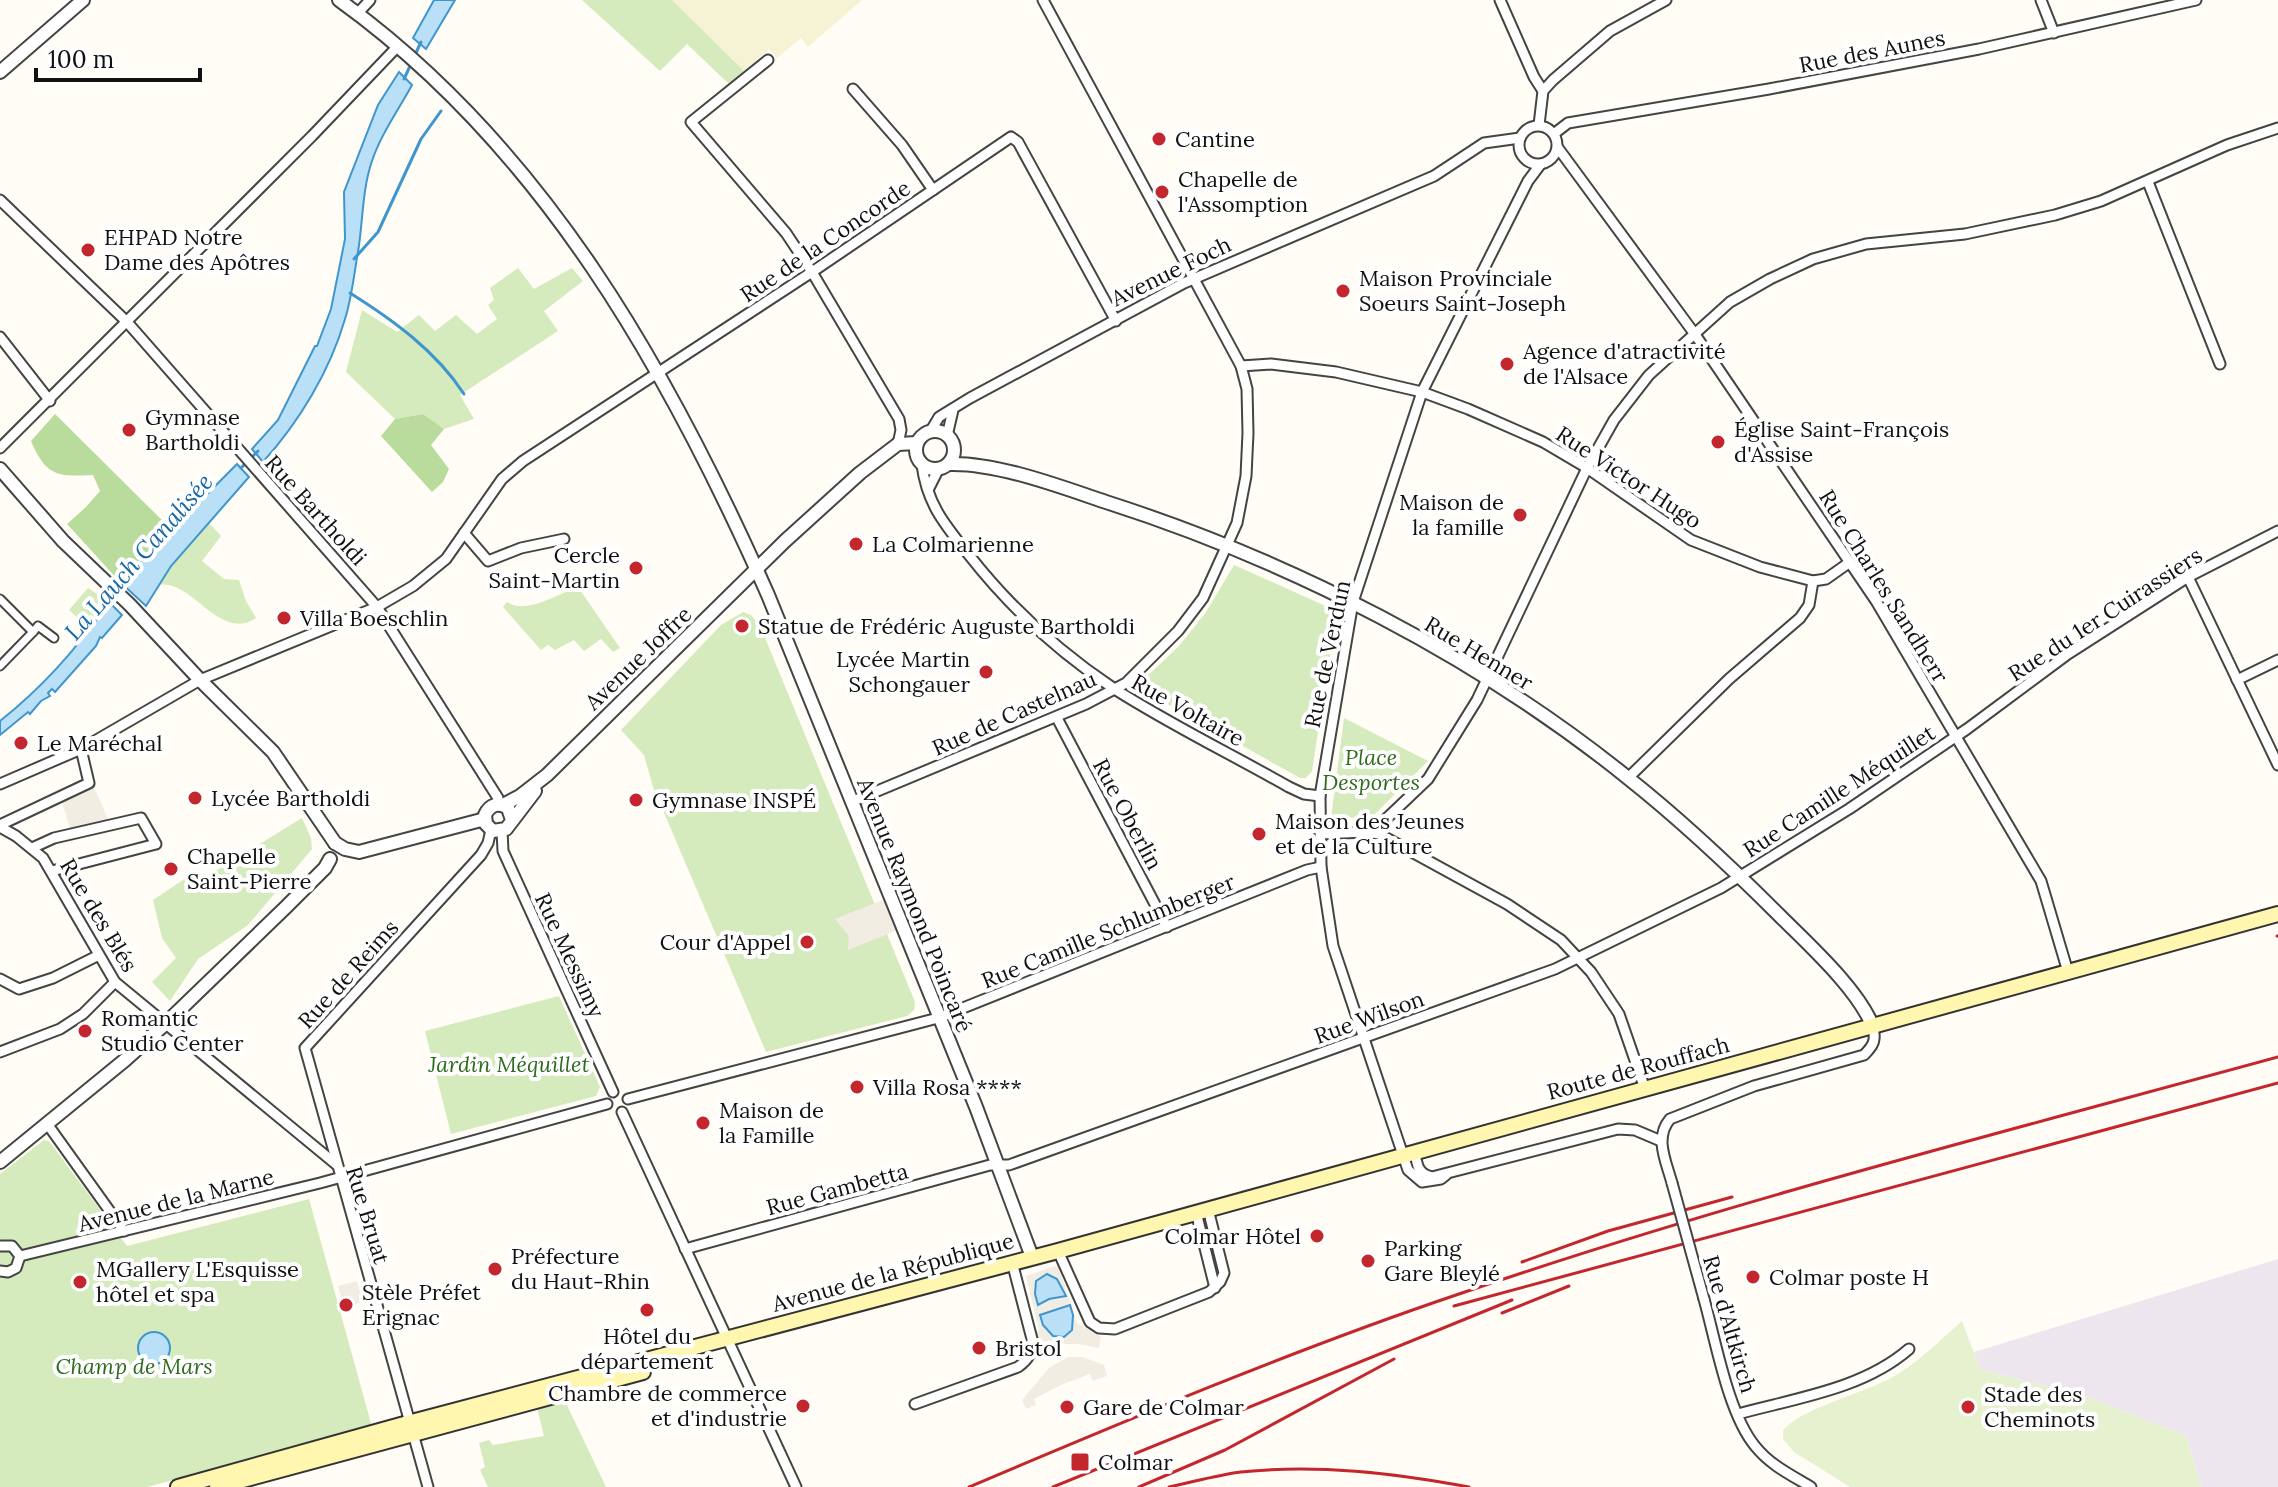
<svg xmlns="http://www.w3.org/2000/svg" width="2278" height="1487" viewBox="0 0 2278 1487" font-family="Lora,serif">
<rect width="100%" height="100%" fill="#fffdf5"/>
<polygon fill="#eee6ef" points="2278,1259 2278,1487 2201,1487 2186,1436 2087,1397 1980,1369 1974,1352"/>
<polygon fill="#f6f3d4" points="672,0 862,0 808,47 801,38 777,58 769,49 744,71"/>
<g fill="#d5ebbd">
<polygon points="582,0 672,0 744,71 729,84 687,44 660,71"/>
<polygon points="518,268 534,289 572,268 583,281 544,311 558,331 460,395 474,419 444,429 423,414 395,419 346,372 362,310 397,332 419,315 435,331 456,315 477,334 497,319 488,305 494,300 490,288"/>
<path d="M209,523L221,536L202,561L224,579L239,580L246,601L256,618C219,643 193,579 159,585L171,565Z"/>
<polygon points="1234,565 1339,612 1328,666 1312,771 1306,778 1300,778 1139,688 1140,683 1179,646 1206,612"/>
<path d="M578,587L620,648L613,652L601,639L584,651L574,640L555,650L548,645L541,650L503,607L507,602C526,615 558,594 578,587Z"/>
<path d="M88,588L103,598C106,611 97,619 90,629L69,610Z"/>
<polygon points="743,612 751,615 761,628 915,1002 914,1010 907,1016 766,1052 653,787 644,755 621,730 721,625"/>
<polygon points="1344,718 1428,761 1372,817 1331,818"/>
<polygon points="302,818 311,838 312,849 248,925 198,959 170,1001 152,982 176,958 162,938 153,900 192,874 203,879"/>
<polygon points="559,996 600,1087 596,1096 451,1134 425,1031"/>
<polygon points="44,1140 49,1141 127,1246 309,1199 372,1427 147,1487 0,1487 0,1174"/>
<polygon points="565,1401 606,1487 488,1487 480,1470 485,1467 479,1443 489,1440 493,1445 544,1436 537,1408"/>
</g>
<g fill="#b9dc9c">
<path d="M55,414L172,530L120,582L67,524L86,507L100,491L93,475C57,477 46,476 31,441Z"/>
<polygon points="423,414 444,429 431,445 449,469 443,482 432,492 381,436 395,419"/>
</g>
<path fill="#e6f2cf" d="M1962,1321L1980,1369L2087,1397L2186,1436L2201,1487H1850L1794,1452L1783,1439V1430C1801,1409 1860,1394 1889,1379C1916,1365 1939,1341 1962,1321Z"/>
<g fill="#f1ede2">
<polygon points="94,787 111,826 72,835 62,802"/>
<polygon points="890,897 903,928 848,950 849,936 835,919"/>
<polygon points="1058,1265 1077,1323 1101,1337 1099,1348 1079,1344 1066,1344 1053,1348 1037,1361 1032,1358 1035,1332 1039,1330 1026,1276"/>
<polygon points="357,1281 363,1302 344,1308 338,1286"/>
<polygon points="1068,1357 1083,1357 1104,1365 1107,1376 1093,1381 1090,1374 1061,1385 1034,1399 1036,1405 1026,1409 1022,1400 1049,1368"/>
</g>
<g fill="#b9e0f7" stroke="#3f96cf" stroke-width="2">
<polygon points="434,0 455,0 426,49 413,38"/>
<path d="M399,72L412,85C399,109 381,134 372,161C362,190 363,222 358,252C354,274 352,297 345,319C330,371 299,422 263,462L252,449L278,420L315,346H317L331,309L345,239L344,192L378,105Z"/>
<polygon points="237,464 249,477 171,566 146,606 120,582"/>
<path d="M107,600L122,615L102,638L100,637L96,646L55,692L52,689L48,693L50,696L41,701L30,714L28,712L0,735V721C39,690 75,651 103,610L102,608Z"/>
<polygon points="1047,1274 1057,1279 1066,1296 1049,1299 1038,1305 1035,1294 1036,1281"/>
<polygon points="1070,1305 1073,1315 1072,1330 1064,1337 1053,1336 1043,1325 1040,1315"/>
<circle cx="154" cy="1348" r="16"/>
</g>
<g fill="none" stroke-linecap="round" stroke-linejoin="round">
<g stroke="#3f96cf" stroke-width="3">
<polyline points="414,57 421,42"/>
<polyline points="404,79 411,64"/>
<polyline points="354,259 378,232 421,139 441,111"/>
<path d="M350,293C393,320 436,351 464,394"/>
<polyline points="241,468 258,451"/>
</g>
<defs>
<g id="pedestrian">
<polyline points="0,599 33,632 0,666"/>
<polyline points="33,632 38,626 54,638"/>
</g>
<g id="minor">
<polyline points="1500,0 1534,77 1543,91"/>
<polyline points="2041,0 2054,33"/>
<polyline points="358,13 370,0"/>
<polyline points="768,60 691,122 786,233 812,272 899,419 901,430 898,444"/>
<polyline points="853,89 902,145 933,190"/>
<polyline points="1539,125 1543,91 1553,80 1610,31 1666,0"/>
<circle cx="1538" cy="145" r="19"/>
<polyline points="1555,133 1568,123 1769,89 1979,49 2196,0"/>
<polyline points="1558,148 1694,333 1876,601 2041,881 2068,972"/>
<polyline points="2148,182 2220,364"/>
<polyline points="0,200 127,322 377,607 498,798 498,805"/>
<polyline points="0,337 50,401"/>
<polyline points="1241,366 1271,364 1336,372 1422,392 1468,409 1543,442 1587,468 1691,540 1760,567 1813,581 1826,579 1850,562"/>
<polyline points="930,432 939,417 970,398 1184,283 1434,176 1484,143 1520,138"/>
<polyline points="947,436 953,410"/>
<polyline points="0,448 312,136 398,46"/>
<path d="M922,465C927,504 945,525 969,555C1009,606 1059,652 1113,688C1169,724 1231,754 1289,787L1304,794L1320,796"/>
<polyline points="928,490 938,470"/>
<polyline points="464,533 488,561 521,548 564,539"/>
<polyline points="2188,577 2278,765"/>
<polyline points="2237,680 2278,660"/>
<polyline points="1057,718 1167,927"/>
<polyline points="81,749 200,680 377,607 413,586 446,559 502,479 523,461 812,272 1011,137 1018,142 1116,321"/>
<polyline points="1628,778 1729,679 1800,618 1809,605 1813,581"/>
<polyline points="0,784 81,749 89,783 0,825"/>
<polyline points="851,802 1086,704 1126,683 1178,631 1203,598 1237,523 1246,476 1248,433 1247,389 1241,366 1043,0"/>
<polyline points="0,827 16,836 43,858 115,982 337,1165"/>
<polyline points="502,831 503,851 613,1092"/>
<polyline points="1320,834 1366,832 1379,834 1387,818 1428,779 1477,700 1587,468 1614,420 1649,375 1730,302 1770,279 1813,259 1866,244 1965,234 2055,215 2101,201 2227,145 2278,128"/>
<polyline points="1379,834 1507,904 1561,940 1591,972 1619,1014 1645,1089"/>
<polyline points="32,848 54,838 141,818 156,844 52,871"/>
<polyline points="0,979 19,989 53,978 97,956"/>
<polyline points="0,1052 60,1029 83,1014 115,982"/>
<polyline points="628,1099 938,1018 1307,870 1321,867"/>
<polyline points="622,1112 796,1487"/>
<polyline points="48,1125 124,1231"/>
<path d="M1415,1153C1417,1165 1418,1174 1432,1177L1618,1129L1635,1130L1661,1141"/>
<polyline points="1446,1175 1441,1179 1422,1182 1408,1170 1333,946 1321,867 1320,796 1353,602 1422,392 1528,181 1540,165"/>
<path d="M1672,1183C1666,1161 1654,1138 1670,1119L1754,1086L1864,1055C1874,1045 1876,1040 1873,1027"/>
<polyline points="1196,1212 1215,1288"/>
<polyline points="0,1246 12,1246 20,1256 16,1268 8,1272 0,1271"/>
<polyline points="685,1249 990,1165 1009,1165 1555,969 1721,888 1849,809 1967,729 2068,654 2188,577 2278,531"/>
<polyline points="1058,1251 1090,1322 1099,1328 1115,1329 1209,1292 1220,1282 1224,1273 1208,1209"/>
<polyline points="20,1256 320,1183 607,1104"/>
<path d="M1704,1299C1716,1342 1728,1413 1755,1446C1770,1465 1791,1475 1811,1487"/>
<path d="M915,1404L1018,1367C1029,1359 1032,1353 1032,1339L1012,1262"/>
<path d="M1738,1414C1796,1398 1863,1389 1909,1349"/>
<polyline points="428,1487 305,1048 481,855 488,843 491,830"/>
</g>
<g id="tertiary">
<path d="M339,0C543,147 668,369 768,595L976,1107L1032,1257"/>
<polyline points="0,72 83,0"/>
<circle cx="935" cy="450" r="19"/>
<path d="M948,464C996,462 1061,487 1106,502C1290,561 1477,656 1628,778C1681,820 1732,868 1780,916C1809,945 1858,989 1873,1027"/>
<polyline points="0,469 63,541 130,605 200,680 273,752 335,843"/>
<polyline points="503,805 520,796 547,775 785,541 860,473 898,444 917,443"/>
<path d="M512,820L508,808C499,802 490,804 485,815L486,824L493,831L506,829L535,791"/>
<polyline points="335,843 345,849 359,852 485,819"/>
<polyline points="0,1162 125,1060 165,1024 286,907 325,868 330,859"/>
</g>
<g id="secondary">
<polyline points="178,1487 408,1423 1058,1251 2278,914"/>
<polyline points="217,1487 643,1372"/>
</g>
</defs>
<use href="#pedestrian" stroke="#444" stroke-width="11"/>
<use href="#minor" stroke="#444" stroke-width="13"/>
<use href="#tertiary" stroke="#444" stroke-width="16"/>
<use href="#secondary" stroke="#333" stroke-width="18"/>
<use href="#pedestrian" stroke="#fff" stroke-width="7"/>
<use href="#minor" stroke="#fff" stroke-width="9"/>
<use href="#tertiary" stroke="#fff" stroke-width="12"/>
<use href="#secondary" stroke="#fff6b0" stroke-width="14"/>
<g stroke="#c4262e" stroke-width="3">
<polyline points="2277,936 2278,936"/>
<polyline points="1522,1262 1608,1231 1732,1197"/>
<polyline points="1454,1306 2278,1083"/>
<polyline points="1502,1313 1569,1286"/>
<path d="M969,1487C1130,1419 1293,1350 1459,1294C1728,1202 2004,1132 2278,1057"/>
<polyline points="1053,1487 1512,1300"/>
<polyline points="1139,1487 1225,1450 1394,1359"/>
<path d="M1169,1487C1193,1482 1217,1475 1241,1472C1317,1464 1394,1473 1469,1487"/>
</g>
<defs>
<polyline id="minor-bridge" points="1672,1183 1704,1299"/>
</defs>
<use href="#minor-bridge" stroke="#444" stroke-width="13" stroke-linecap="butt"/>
<use href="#minor-bridge" stroke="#fff" stroke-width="9"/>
</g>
<g fill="#c4262e" stroke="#fff" stroke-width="3">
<circle cx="1159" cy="139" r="8"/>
<circle cx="1162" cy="192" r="8"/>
<circle cx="88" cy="250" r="8"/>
<circle cx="1343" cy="291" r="8"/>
<circle cx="1507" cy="364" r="8"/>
<circle cx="129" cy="430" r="8"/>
<circle cx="1718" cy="442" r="8"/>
<circle cx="1520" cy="515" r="8"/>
<circle cx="856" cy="544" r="8"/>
<circle cx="636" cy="568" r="8"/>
<circle cx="284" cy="618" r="8"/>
<circle cx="742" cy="626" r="8"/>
<circle cx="986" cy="672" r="8"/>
<circle cx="21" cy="743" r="8"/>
<circle cx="195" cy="798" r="8"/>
<circle cx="636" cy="800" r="8"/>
<circle cx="1259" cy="834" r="8"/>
<circle cx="171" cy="869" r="8"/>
<circle cx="807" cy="942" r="8"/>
<circle cx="85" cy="1031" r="8"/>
<circle cx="857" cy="1087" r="8"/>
<circle cx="703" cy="1123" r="8"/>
<circle cx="1317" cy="1236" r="8"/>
<circle cx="1368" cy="1261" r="8"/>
<circle cx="495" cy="1269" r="8"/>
<circle cx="1753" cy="1277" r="8"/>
<circle cx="80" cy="1282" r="8"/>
<circle cx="346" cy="1305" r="8"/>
<circle cx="647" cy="1310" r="8"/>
<circle cx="979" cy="1348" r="8"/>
<circle cx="803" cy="1406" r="8"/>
<circle cx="1067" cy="1407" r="8"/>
<circle cx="1968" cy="1407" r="8"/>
<rect x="1070" y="1452" width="20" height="20" rx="4"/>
</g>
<g text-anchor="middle" stroke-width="8" stroke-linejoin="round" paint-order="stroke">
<g font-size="22" fill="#111" stroke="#fff">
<text transform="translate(1872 51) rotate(-11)" y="8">Rue des Aunes</text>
<text transform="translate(825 241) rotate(-34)" y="8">Rue de la Concorde</text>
<text transform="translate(1171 271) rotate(-26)" y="8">Avenue Foch</text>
<text transform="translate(1629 477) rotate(33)" y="8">Rue Victor Hugo</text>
<text transform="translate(316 510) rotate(48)" y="8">Rue Bartholdi</text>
<text transform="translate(1884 586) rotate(58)" y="8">Rue Charles Sandherr</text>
<text transform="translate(2105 614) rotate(-33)" y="8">Rue du 1er Cuirassiers</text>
<text transform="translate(1479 653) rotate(31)" y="8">Rue Henner</text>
<text transform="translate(1327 654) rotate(-78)" y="8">Rue de Verdun</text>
<text transform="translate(638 658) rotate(-44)" y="8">Avenue Joffre</text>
<text transform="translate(1188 710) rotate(29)" y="8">Rue Voltaire</text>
<text transform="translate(1014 713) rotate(-24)" y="8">Rue de Castelnau</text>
<text transform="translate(1839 791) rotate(-33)" y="8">Rue Camille Méquillet</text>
<text transform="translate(1128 814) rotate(62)" y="8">Rue Oberlin</text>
<text transform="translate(915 905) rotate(68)" y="8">Avenue Raymond Poincaré</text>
<text transform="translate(99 915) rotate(59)" y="8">Rue des Blés</text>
<text transform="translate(1108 931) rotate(-22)" y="8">Rue Camille Schlumberger</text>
<text transform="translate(570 955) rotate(65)" y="8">Rue Messimy</text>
<text transform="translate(348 974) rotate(-48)" y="8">Rue de Reims</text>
<text transform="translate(1369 1017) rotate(-20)" y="8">Rue Wilson</text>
<text transform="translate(1638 1068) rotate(-15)" y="8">Route de Rouffach</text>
<text transform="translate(837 1189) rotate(-15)" y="8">Rue Gambetta</text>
<text transform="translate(176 1200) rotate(-14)" y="8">Avenue de la Marne</text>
<text transform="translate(368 1215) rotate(73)" y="8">Rue Bruat</text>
<text transform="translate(893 1272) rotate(-15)" y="8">Avenue de la République</text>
<text transform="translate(1730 1324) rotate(74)" y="8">Rue d'Altkirch</text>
</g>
<g font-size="22" fill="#111" stroke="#fff" text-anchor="start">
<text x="1175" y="147">Cantine</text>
<text x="1178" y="187">Chapelle de<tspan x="1178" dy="25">l'Assomption</tspan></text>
<text x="104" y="245">EHPAD Notre<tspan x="104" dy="25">Dame des Apôtres</tspan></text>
<text x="1359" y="286">Maison Provinciale<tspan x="1359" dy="25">Soeurs Saint-Joseph</tspan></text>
<text x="1523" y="359">Agence d'atractivité<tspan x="1523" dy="25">de l'Alsace</tspan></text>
<text x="145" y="425">Gymnase<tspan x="145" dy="25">Bartholdi</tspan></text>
<text x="1734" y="437">Église Saint-François<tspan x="1734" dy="25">d'Assise</tspan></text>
<text x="1504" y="510" text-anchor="end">Maison de<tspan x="1504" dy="25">la famille</tspan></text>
<text x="872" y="552">La Colmarienne</text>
<text x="620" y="563" text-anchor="end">Cercle<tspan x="620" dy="25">Saint-Martin</tspan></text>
<text x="300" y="626">Villa Boeschlin</text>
<text x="758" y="634">Statue de Frédéric Auguste Bartholdi</text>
<text x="970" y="667" text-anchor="end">Lycée Martin<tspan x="970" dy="25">Schongauer</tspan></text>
<text x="37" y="751">Le Maréchal</text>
<text x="211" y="806">Lycée Bartholdi</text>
<text x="652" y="808">Gymnase INSPÉ</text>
<text x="1275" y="829">Maison des Jeunes<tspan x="1275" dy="25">et de la Culture</tspan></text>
<text x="187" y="864">Chapelle<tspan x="187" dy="25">Saint-Pierre</tspan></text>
<text x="791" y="950" text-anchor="end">Cour d'Appel</text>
<text x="101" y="1026">Romantic<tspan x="101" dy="25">Studio Center</tspan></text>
<text x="873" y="1095">Villa Rosa ****</text>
<text x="719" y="1118">Maison de<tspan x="719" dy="25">la Famille</tspan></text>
<text x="1301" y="1244" text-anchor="end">Colmar Hôtel</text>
<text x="1384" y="1256">Parking<tspan x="1384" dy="25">Gare Bleylé</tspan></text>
<text x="511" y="1264">Préfecture<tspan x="511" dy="25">du Haut-Rhin</tspan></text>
<text x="96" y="1277">MGallery L'Esquisse<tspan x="96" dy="25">hôtel et spa</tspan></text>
<text x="1769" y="1285">Colmar poste H</text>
<text x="362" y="1300">Stèle Préfet<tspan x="362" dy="25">Erignac</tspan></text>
<text x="647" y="1344" text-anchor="middle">Hôtel du<tspan x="647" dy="25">département</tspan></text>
<text x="995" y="1356">Bristol</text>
<text x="787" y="1401" text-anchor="end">Chambre de commerce<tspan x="787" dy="25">et d'industrie</tspan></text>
<text x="1984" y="1402">Stade des<tspan x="1984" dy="25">Cheminots</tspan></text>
<text x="1083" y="1415">Gare de Colmar</text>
<text x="1098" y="1470">Colmar</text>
</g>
<g font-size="22" font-style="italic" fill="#2f6b1f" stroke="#fff">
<text x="1371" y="765">Place<tspan x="1371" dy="25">Desportes</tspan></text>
<text x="509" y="1072">Jardin Méquillet</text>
<text x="134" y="1374">Champ de Mars</text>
</g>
<g font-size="24" font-style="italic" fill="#1768a6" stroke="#fff">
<text transform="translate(139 557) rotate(-49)" y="8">La Lauch Canalisée</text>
</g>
</g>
<path d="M36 68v12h164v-12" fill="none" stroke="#111111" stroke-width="4"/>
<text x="48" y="68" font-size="24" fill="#111111" stroke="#ffffff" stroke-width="6" paint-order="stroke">100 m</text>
</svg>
